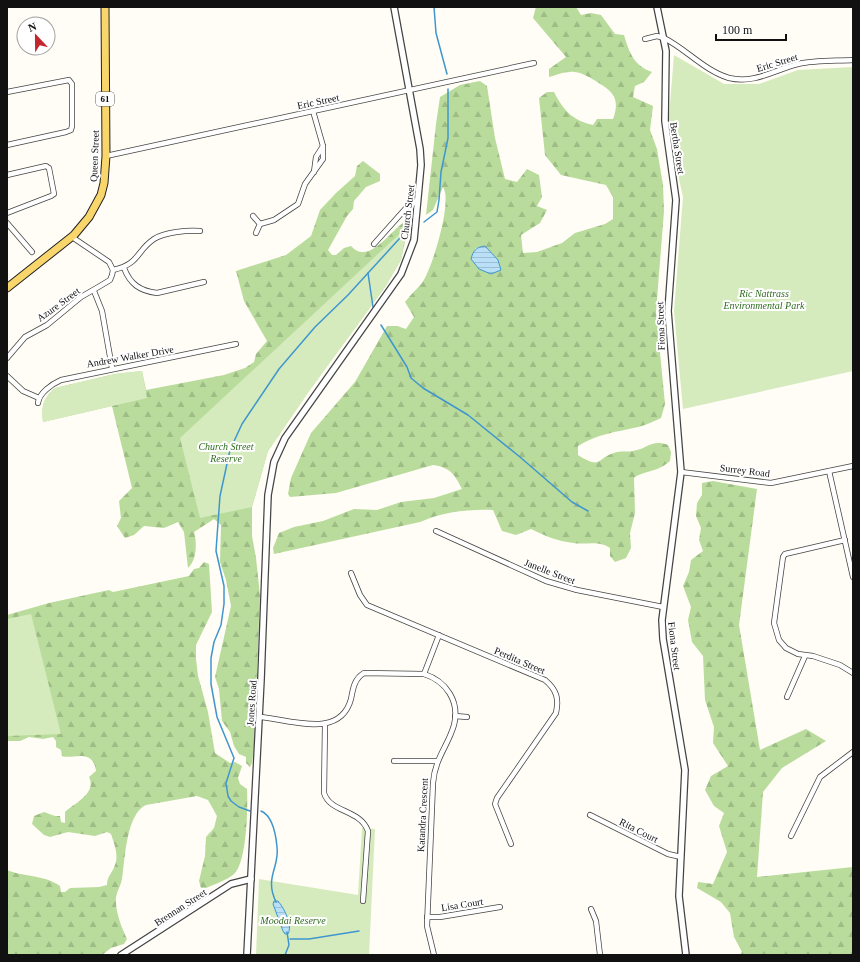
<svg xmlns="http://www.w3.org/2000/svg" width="860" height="962" viewBox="0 0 860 962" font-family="'Times New Roman',serif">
<defs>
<pattern id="forest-firs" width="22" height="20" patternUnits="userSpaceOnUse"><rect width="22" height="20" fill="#b9dc9c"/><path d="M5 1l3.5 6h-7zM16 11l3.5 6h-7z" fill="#9ebc85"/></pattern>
<pattern id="water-rules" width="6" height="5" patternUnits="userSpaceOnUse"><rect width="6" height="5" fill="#b9e0f7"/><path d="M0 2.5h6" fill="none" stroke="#9ebfd3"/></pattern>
</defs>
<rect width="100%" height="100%" fill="#fffdf5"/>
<g fill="url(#forest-firs)" fill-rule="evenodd">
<path d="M536,7H576L581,15L591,13L601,15L615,34L624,35C629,52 634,66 652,72L644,82L635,86L633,97L653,106L650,130L657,149L663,185L664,211L656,312L665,404L661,418C654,421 646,425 638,427C616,432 597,434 578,446V455C603,471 596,457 617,452C622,451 628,452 633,451C648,449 651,439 668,445L671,452L670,461C657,473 644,470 634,478L635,513L630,533L631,548L626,558L615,562L610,556V548C599,540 586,545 573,543C557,541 545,536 531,529L516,535L502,531L493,510C468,509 443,512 420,522L274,554L273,548L279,533L294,527L323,521L354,509L377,510L401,502L434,498L462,489C455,475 450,467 433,465L336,493L290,497L288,494L291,478L311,433L355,382L387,326H397L406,329L414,317L405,302C410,295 417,289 422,283C432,269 453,201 443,187L433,210L426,215L436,124L440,97L460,85L480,81L487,86L495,138L505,179L517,182L527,169L539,175L542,197L537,206L547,210L540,223L521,235L523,253L537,252L562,243L575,233L605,224L613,219V197L606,185L561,175L545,155L539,98L547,92H554C564,111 572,120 593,125L597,119H613C621,97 612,91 594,80C587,76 578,71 570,72C563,72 556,75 549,77V69L566,57L533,18ZM476,248C491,249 495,255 500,267L479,269L471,259Z"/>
<path d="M363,161L380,174V181L366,187L354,201L353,209L347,216L328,250L332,255H336L344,248L351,246C369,267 392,228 406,221L408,222L405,242L401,260L385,287L309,391L268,451L252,507V536L256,558L260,596L254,748L252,763L250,767L246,763V757L239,754L234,746L230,732L222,721L219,689L215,677L231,606L226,580L220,562L221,525L214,519L194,532C197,542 197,560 188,568L184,532L178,522L164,528L144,526L134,535L125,538L117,526L121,518L119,501L132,488L112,406L43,422C41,407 43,398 55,388L115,374L142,371L146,390L224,375L245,368L254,362L256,354L267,341L244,301L236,271L286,255L311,236L320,210L336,193L355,176L357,166Z"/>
<polygon points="713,481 757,489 739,625 760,750 806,729 826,741 782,768 763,792 757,877 853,867 853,955 740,955 742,952 734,937 730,913 721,902 697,888 698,882 713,884 727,852 719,826 724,813 714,806 705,790 711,776 728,766 713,743 714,727 705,700 703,656 692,642 688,620 691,607 683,586 689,572 691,560 703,551 699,540 701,528 696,516 697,503 702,495 702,483"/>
<path d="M204,562L209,564L212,612L196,645V659L198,676L208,712L215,753L230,763L235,762L242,766L238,778L240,784L247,789C248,806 247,863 234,874C227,880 215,884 206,888H201L199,881L205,856L206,837L214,828L217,816L208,800L197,796L146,805C126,814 125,860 122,879C121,885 117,891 116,897C115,911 121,926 127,939L124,944L111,948L102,955H7V870C24,877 45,875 60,886L61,892H65L70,888L99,887L107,885C107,876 113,872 115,865C119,855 114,843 111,834L107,832L95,836L68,832L50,837L44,835L32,824L34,816L44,812L55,816H60L61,822L65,823V812C75,803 97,793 89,777L96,771C93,747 71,760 62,756L61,750L56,747V741L53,737L43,739L29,737L20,741H7V615L49,603L109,590L113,592L189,576L194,569L199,568Z"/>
</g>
<g fill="#d5ebbd">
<polygon points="674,55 724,84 759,84 798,70 853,67 853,371 683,409 674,311 683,197 668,129"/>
<polygon points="407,227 401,260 385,287 309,391 268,451 252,507 200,518 180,438"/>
<path d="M142,371L147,398L43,422C41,407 43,398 55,388L115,374Z"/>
<polygon points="31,614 61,734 7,736 7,619"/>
<polygon points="362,828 375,829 369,955 256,955 259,879 358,895"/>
</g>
<g fill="url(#water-rules)" stroke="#3f96cf">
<path d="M485,246L498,260L501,270L491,274L479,269L471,259C473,251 476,247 485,246Z"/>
<path d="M274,901H278C284,908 293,925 288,934H285L283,931L273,904Z"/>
</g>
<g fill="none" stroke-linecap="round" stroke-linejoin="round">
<g stroke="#3f96cf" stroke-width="1.5">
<polyline points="434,7 436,33 447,74"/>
<polyline points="424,222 437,212 439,200 441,172 448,138 448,89"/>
<polyline points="368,273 373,307"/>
<polyline points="381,325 407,367 411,378 423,388 468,415 520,457 572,502 588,511"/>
<polyline points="250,811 239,807 231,801 228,796 226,783 234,758 217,717 211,684 211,658 214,642 221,625 224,604 224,586 216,551 218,523 220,496 230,450 242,424 279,369 315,327 348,295 410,227"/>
<path d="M261,811C273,816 276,836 277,847C280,867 264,877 276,902"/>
<polyline points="290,939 309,939 359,931"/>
<polyline points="285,955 289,945 287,932"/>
</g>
<defs>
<g id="minor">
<path d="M645,39L657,36L664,38C686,49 705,71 729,78C755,84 774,70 798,64C815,60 835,61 853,60"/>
<polyline points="7,92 69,80 72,84 72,126 71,130 66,132 7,145"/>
<polyline points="106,156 534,63"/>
<polyline points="314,172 316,157 323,146"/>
<polyline points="7,175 46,166 49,168 54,194 51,196 7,213"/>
<polyline points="253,216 260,224 256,233"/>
<polyline points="7,223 32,252"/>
<polyline points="260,224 274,220 298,204 305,184 323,159 323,146 313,111"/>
<polyline points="374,244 407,207 417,201"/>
<path d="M124,268C130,284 140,291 157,293L204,282"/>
<path d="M113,270C140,264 136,251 154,239C165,232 188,230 200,231"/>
<polyline points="94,291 102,311 112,368"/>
<polyline points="7,358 25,337 47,325 81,297 100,286 110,280 112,275 113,270 109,262 72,237"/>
<polyline points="7,376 23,391 39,398"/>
<path d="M38,403C39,393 52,384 61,380L236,344"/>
<polyline points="829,471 853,577"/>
<polyline points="681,472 771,483 853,466"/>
<polyline points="436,531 546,581 577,590 663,607"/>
<polyline points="845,540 785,554 783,557 774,623 779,640 786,648 798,654 813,656 840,665 853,673"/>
<path d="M351,573L360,595L367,605L545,680C557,690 559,699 556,713L497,798L495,804L511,844"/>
<polyline points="424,674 439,635"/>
<polyline points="787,697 805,656"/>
<polyline points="455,716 467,717"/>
<path d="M259,717C290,719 340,740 351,699C353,689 354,679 364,673L424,674C446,681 460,701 454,725C448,746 435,758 433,783L427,926L434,955"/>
<path d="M325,724L324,793C330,813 360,809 368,831L363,901"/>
<polyline points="394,761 437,761"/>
<polyline points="590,815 668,854 681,857"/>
<polyline points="791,836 820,777 853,752"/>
<polyline points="591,909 596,921 600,955"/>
<polyline points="427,917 440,917 500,907"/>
</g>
<g id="tertiary">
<polyline points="657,7 666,51 665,121 676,200 668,311 681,472 662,620 663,639 685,770 679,896 686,955"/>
<polyline points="121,955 231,884 251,879"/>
<polyline points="247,955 261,679 268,495 274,462 285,438 401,274 414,240 421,165 420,149 394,7"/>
</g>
<polyline id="primary" points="7,288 74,235 89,217 101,195 104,183 106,156 105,7"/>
</defs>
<use href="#minor" stroke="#444" stroke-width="6"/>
<use href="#tertiary" stroke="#444" stroke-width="8"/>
<use href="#primary" stroke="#222" stroke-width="9"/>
<use href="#minor" stroke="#fff" stroke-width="4.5"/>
<use href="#tertiary" stroke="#fff" stroke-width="5.5"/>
<use href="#primary" stroke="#f9d66b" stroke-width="7"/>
</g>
<g text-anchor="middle" stroke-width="4" stroke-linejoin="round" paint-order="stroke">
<rect fill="#fff" stroke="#585858" stroke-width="1" x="96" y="92" width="18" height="14" rx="3"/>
<g font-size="9" font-weight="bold" fill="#111">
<text x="105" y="102">61</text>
</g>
<g font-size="10" fill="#111" stroke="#fff">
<text transform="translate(777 62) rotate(-17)" y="4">Eric Street</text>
<text transform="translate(318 101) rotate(-12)" y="4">Eric Street</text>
<text transform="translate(678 148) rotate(81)" y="4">Bertha Street</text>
<text transform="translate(94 156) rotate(-88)" y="4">Queen Street</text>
<text transform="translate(407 212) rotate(-83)" y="4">Church Street</text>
<text transform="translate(58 304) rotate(-36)" y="4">Azure Street</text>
<text transform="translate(660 326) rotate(-92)" y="4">Fiona Street</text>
<text transform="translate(130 356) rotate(-10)" y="4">Andrew Walker Drive</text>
<text transform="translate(745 470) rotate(7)" y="4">Surrey Road</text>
<text transform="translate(550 571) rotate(21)" y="4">Janelle Street</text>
<text transform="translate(675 646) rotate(83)" y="4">Fiona Street</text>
<text transform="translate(520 660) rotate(23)" y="4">Perdita Street</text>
<text transform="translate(251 703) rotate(-86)" y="4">Jones Road</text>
<text transform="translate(422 815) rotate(-87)" y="4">Katandra Crescent</text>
<text transform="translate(639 830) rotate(27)" y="4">Rita Court</text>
<text transform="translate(462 904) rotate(-9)" y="4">Lisa Court</text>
<text transform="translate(180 907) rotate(-33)" y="4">Brennan Street</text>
</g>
<g font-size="10" font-style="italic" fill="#2f6b1f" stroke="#fff">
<text x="764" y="297">Ric Nattrass<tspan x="764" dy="12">Environmental Park</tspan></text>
<text x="226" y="450">Church Street<tspan x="226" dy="12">Reserve</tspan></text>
<text x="293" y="924">Moodai Reserve</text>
</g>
</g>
<rect width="860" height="962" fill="none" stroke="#111111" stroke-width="16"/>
<g transform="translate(36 36) rotate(338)"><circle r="19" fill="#ffffff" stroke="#a0a0a0"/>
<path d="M0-3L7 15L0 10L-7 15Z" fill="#c4262e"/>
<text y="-6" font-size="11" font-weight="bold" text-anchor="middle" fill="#111111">N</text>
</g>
<path d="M716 34v6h70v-6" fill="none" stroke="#111111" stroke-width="2"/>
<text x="722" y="34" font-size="12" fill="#111111" stroke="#ffffff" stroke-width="3" paint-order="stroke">100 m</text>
</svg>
